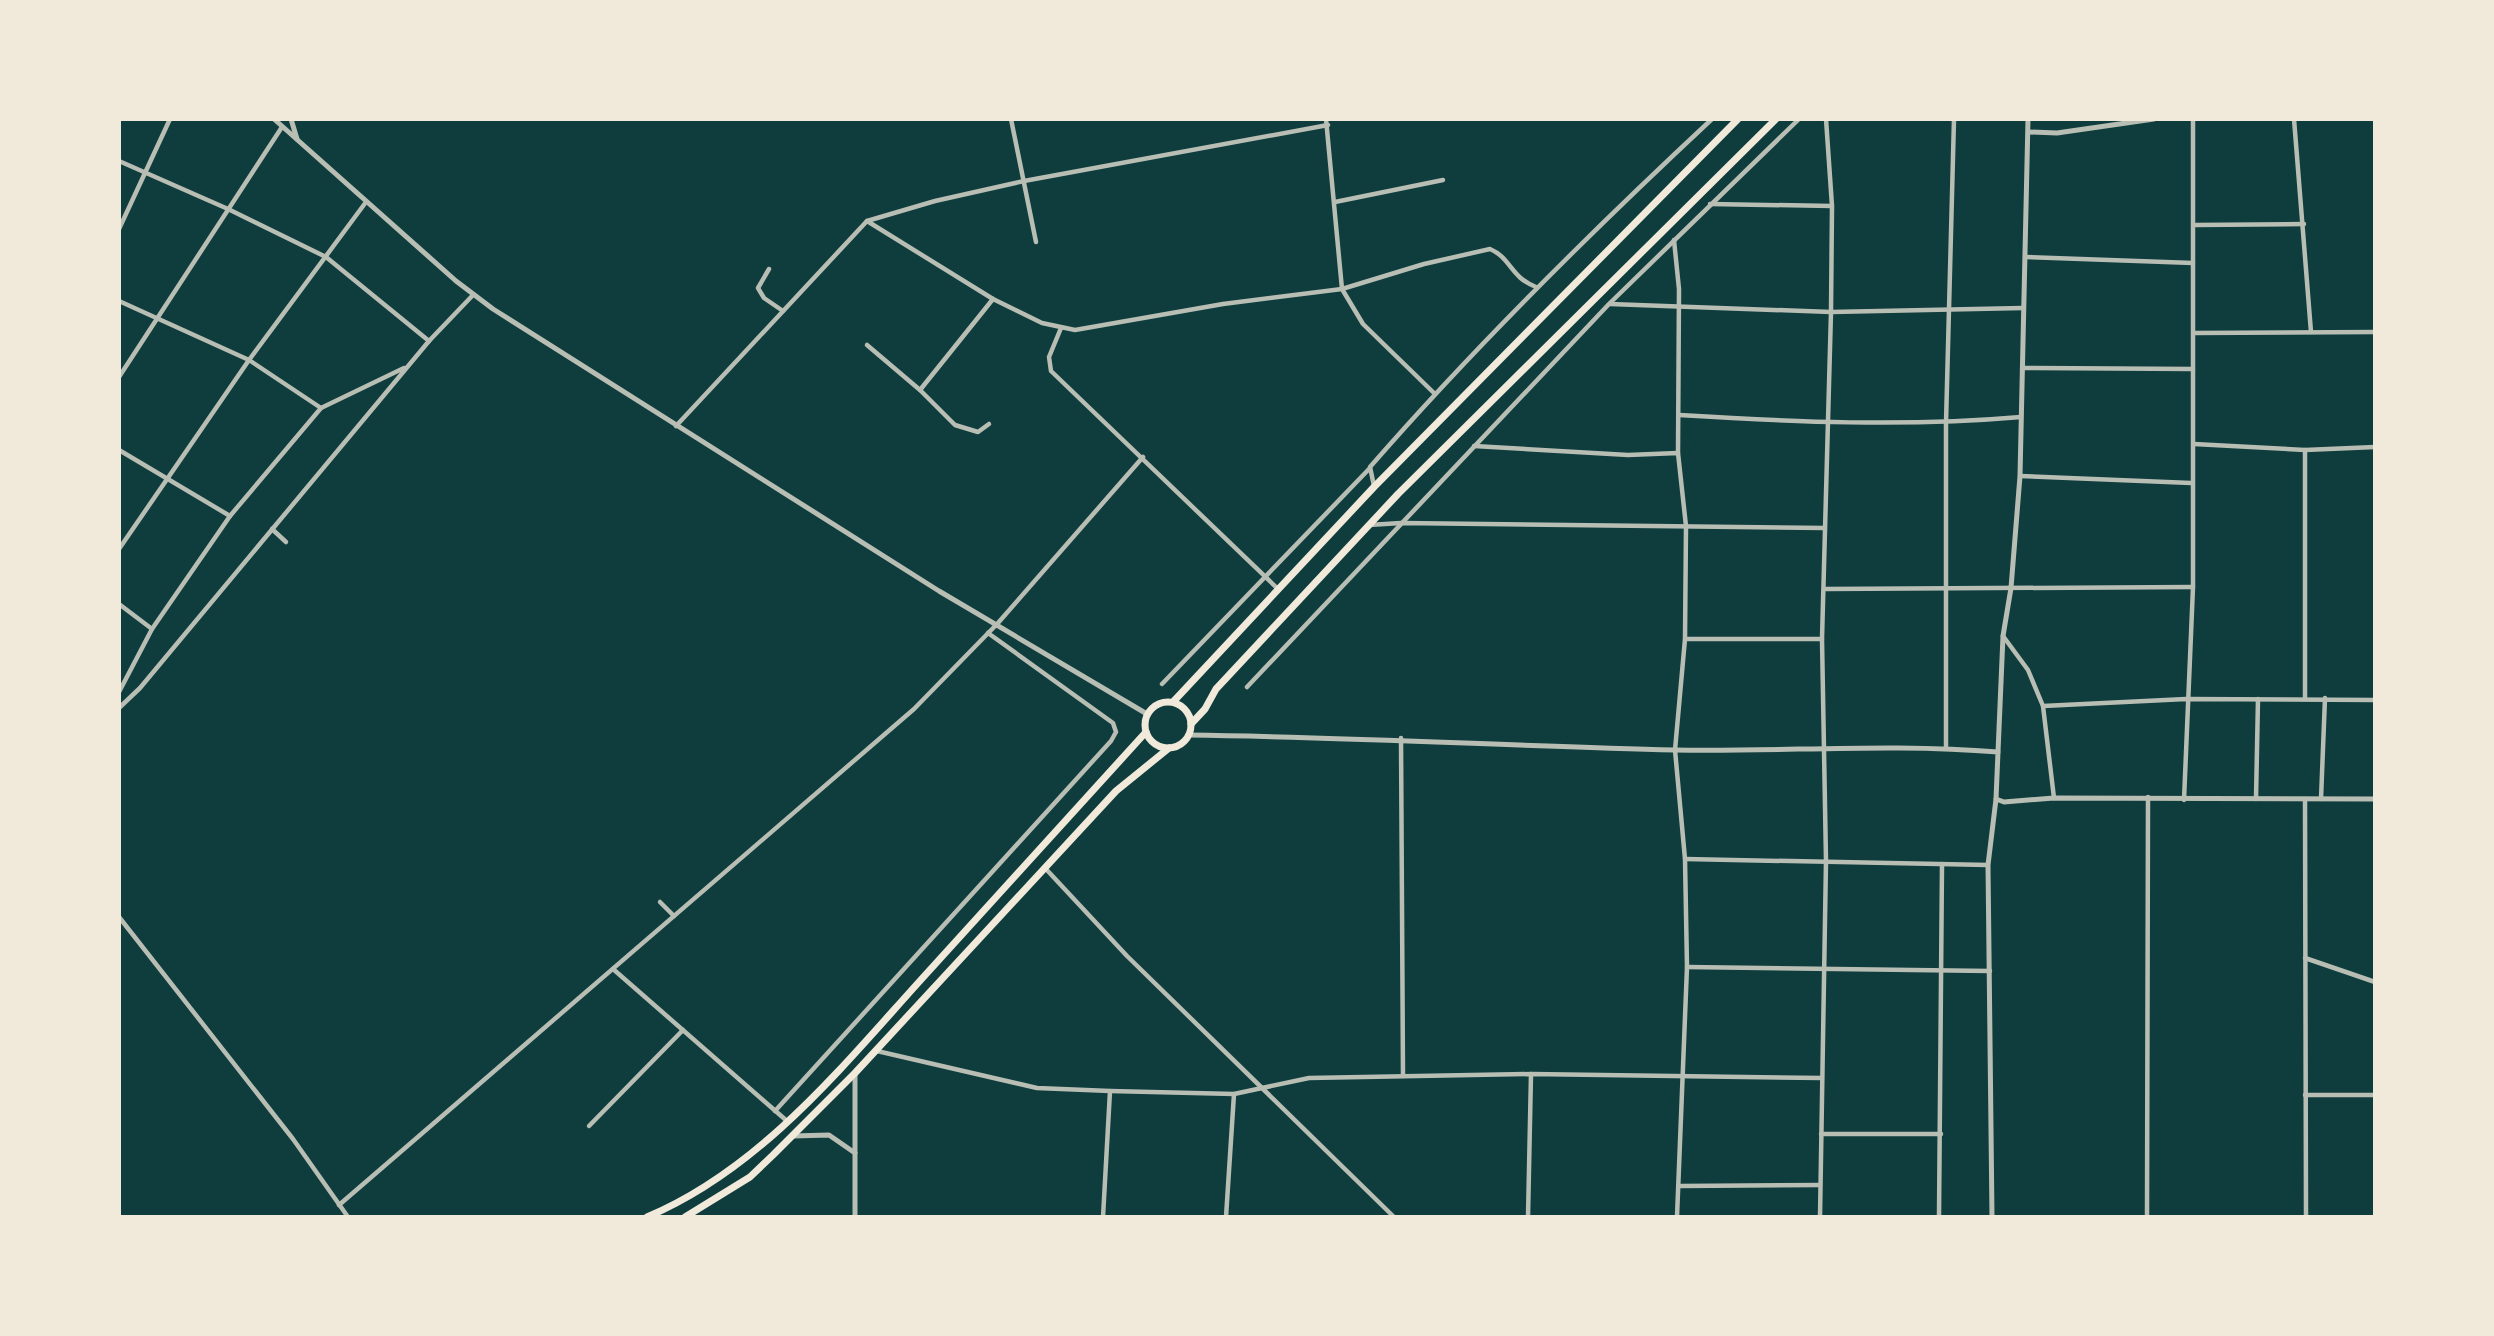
<svg xmlns="http://www.w3.org/2000/svg" width="2494" height="1336" viewBox="0 0 2494 1336" font-family="'Space Grotesk',sans-serif">
<rect width="100%" height="100%" fill="#0f3d3e"/>
<g fill="none" stroke-linecap="round" stroke-linejoin="round">
<g stroke="#b8beb3" stroke-width="4.5">
<polyline points="1011,119 1036,242"/>
<polyline points="1326,119 1342,289 1363,324 1435,394"/>
<polyline points="2294,119 2311,332"/>
<polyline points="119,161 228,209 326,257 429,341"/>
<polyline points="1335,202 1443,180"/>
<polyline points="1710,204 1832,206"/>
<path d="M867,221L993,299L1042,323L1075,330L1223,304L1342,289L1424,264L1490,249C1511,258 1510,277 1536,287"/>
<polyline points="2195,225 2304,224"/>
<polyline points="119,229 170,119"/>
<polyline points="1674,240 1679,289 1678,453"/>
<polyline points="2025,257 2193,263"/>
<polyline points="769,269 758,288 764,298 783,311"/>
<polyline points="119,301 249,360 321,408"/>
<polyline points="1610,304 1831,312 2023,308"/>
<polyline points="1061,328 1049,357 1051,371 1278,589"/>
<polyline points="2194,333 2375,332"/>
<polyline points="867,345 920,390"/>
<polyline points="2022,368 2193,369"/>
<polyline points="119,377 282,127"/>
<path d="M1679,415C1794,422 1906,427 2021,417"/>
<polyline points="989,424 978,432 955,425 920,390 993,299"/>
<polyline points="676,426 867,221 935,201 1024,181 1328,125"/>
<polyline points="2194,444 2305,450 2375,447"/>
<polyline points="1474,446 1628,455 1678,453 1686,526 1685,639 1675,750 1685,859 1687,967 1677,1217"/>
<polyline points="119,450 230,516"/>
<polyline points="2020,476 2191,483"/>
<path d="M1374,486L1370,467C1477,344 1593,230 1712,119"/>
<polyline points="1369,525 1401,523 1825,528"/>
<polyline points="272,529 286,542"/>
<polyline points="119,549 249,360 366,202"/>
<polyline points="1826,589 2193,587"/>
<polyline points="119,604 152,629"/>
<polyline points="2003,636 2028,670 2043,706 2054,798"/>
<polyline points="1685,639 1822,639"/>
<polyline points="1162,684 1370,468"/>
<polyline points="1247,687 1609,304 1799,119"/>
<polyline points="119,692 152,629 230,516 321,408 404,368"/>
<polyline points="2305,698 2305,450"/>
<polyline points="2043,706 2186,699 2375,700"/>
<polyline points="119,708 140,688 429,341 473,295"/>
<polyline points="1401,738 1403,1076"/>
<polyline points="1946,748 1946,423 1954,119"/>
<polyline points="2256,799 2258,699"/>
<polyline points="2305,799 2306,1217"/>
<polyline points="2321,799 2325,698"/>
<polyline points="2184,800 2193,587 2193,119"/>
<polyline points="1685,859 1988,865"/>
<polyline points="1045,868 1127,956 1394,1217"/>
<polyline points="660,902 674,916"/>
<polyline points="119,917 293,1139 348,1217"/>
<polyline points="2305,958 2375,982"/>
<polyline points="1687,967 1990,971"/>
<polyline points="613,969 787,1121"/>
<polyline points="877,1051 1037,1088 1110,1091 1234,1094 1309,1078 1531,1074 1822,1078"/>
<polyline points="2305,1095 2375,1095"/>
<polyline points="775,1111 1111,741 1116,732 1113,723 988,633"/>
<polyline points="589,1126 683,1030"/>
<polyline points="1821,1134 1941,1134"/>
<polyline points="1680,1186 1820,1185"/>
<polyline points="339,1205 914,709 998,623 1143,457"/>
<polyline points="1103,1217 1110,1091"/>
<polyline points="1226,1217 1234,1094"/>
<polyline points="1528,1217 1531,1074"/>
<polyline points="1820,1217 1826,861 1822,639 1831,312 1832,206 1826,119"/>
<polyline points="1939,1217 1942,864"/>
<polyline points="2147,1217 2148,797"/>
</g>
<g stroke="#b8beb3" stroke-width="5">
<polyline points="274,119 456,281 493,309 939,591 1147,714"/>
<polyline points="291,119 297,139"/>
<polyline points="2029,132 2057,133 2154,119"/>
<path d="M1189,735C1351,737 1513,746 1675,750C1783,752 1891,743 1998,752L1996,799L2004,802L2054,798L2375,799"/>
<polyline points="1998,752 2003,636 2011,588 2020,476 2028,119"/>
<polyline points="793,1136 829,1135 855,1153"/>
<polyline points="855,1217 855,1073"/>
<polyline points="1992,1217 1988,865 1996,799"/>
</g>
<g stroke="#f1e9da" stroke-width="7">
<circle cx="1168" cy="725" r="23"/>
<polyline points="1173,702 1374,487 1738,119"/>
<polyline points="1191,724 1205,709 1216,689 1398,494 1776,119"/>
<path d="M647,1217C763,1168 845,1063 928,972C1001,892 1073,812 1146,732"/>
<polyline points="685,1217 750,1177 773,1155 855,1073 1116,791 1169,748"/>
</g>
</g>
<rect width="2494" height="1336" fill="none" stroke="#f1e9da" stroke-width="242"/>
</svg>
